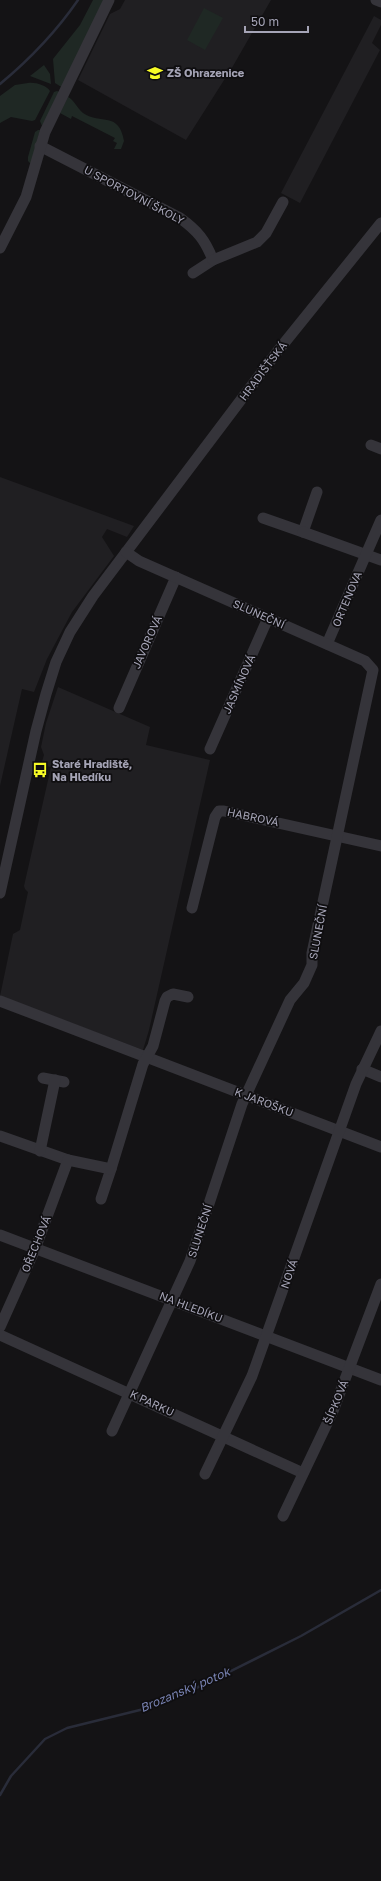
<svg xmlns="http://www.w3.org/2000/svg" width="381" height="1881" viewBox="0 0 381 1881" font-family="'Golos Text',sans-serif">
<rect width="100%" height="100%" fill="#141315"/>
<g fill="#201f22">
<polygon points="125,0 271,0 233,66 186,140 78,80 110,14 120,9"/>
<polygon points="374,16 381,20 381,25 372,43 380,50 300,203 281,193"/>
<polygon points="0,477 134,526 127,537 107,529 102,537 114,556 72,612 47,659 34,692 22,689 0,786"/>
<polygon points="58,687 150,727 146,745 210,760 149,1030 143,1050 0,996 13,934 20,930 28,892 25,889 24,886 51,767 41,765 44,755 41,747 46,723"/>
</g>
<g fill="#1f2824">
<polygon points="93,0 104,0 63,88 55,83 53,59 80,25"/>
<polygon points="204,8 223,18 205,50 187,40"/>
<polygon points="44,65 50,74 51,84 30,76"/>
<path d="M28,83C35,82 46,85 50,91L35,120L32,121L11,117L0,123V96L15,85Z"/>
<polygon points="57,91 61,93 42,126 40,121 54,92"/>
<path d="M68,97C74,100 77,108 83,113C101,125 119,111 124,141L121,149H114L117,143L113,141L115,138L72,116L71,119L60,113Z"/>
<polygon points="38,130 40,130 31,164 28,161 28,157 35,132"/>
</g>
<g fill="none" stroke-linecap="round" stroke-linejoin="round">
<g stroke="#292c39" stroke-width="2.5">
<path d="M0,84C30,59 56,32 78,0"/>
<polyline points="0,1795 11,1776 45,1739 67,1728 148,1708 203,1685 301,1636 381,1590"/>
</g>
<g stroke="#35343a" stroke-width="11">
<polyline points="376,0 381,2"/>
<path d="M40,146L180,218C198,231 205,240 213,260L193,273"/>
<polyline points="0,248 26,197 45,132 109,0"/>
<polyline points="213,260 257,242 266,233 283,202"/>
<polyline points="371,445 381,449"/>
<polyline points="263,518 303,532 317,492"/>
<polyline points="303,532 381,560"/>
<polyline points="327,644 381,520"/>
<polyline points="119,708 176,577"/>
<polyline points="210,749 268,618"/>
<polyline points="0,893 36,731 46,694 56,662 70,632 93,596 277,352 381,223"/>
<polyline points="192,908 215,817 219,811 224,811 381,846"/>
<polyline points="0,1001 381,1147"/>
<polyline points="362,1069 381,1077"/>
<polyline points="43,1078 64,1082"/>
<polyline points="0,1136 68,1160"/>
<polyline points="40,1151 55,1080"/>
<polyline points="101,1199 111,1169"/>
<polyline points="0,1235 381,1380"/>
<polyline points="0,1327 35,1249 68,1160 111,1169 143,1064 153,1046 165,1001 167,997 173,994 188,997"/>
<polyline points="0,1335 303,1473"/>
<polyline points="112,1431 190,1261 242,1104 290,1000 304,983 312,965 312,953 373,670 365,661 139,561 126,552"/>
<polyline points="205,1474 252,1376 356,1084 381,1031"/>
<polyline points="283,1516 333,1411 381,1284"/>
</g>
</g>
<defs>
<symbol id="school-bare" viewBox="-9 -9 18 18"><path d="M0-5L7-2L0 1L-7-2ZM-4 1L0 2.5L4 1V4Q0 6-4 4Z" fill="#f7fb26" stroke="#0f0e10" stroke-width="2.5" paint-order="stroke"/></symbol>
<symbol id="bus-bare" viewBox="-9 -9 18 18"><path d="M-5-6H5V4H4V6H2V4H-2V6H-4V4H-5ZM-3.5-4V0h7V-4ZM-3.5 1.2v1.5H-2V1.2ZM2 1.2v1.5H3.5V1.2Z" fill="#f7fb26" stroke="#0f0e10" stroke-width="2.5" paint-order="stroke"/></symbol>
</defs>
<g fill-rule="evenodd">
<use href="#school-bare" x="144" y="62" width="22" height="22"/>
<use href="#bus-bare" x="29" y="759" width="22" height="22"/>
</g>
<g text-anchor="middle" stroke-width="3.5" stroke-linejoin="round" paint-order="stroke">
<g font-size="11" font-weight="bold" fill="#a5a4b6" stroke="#0f0e10" text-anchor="start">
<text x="167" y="77">ZŠ Ohrazenice</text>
<text x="52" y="768">Staré Hradiště,<tspan x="52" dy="13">Na Hledíku</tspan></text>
</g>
<g font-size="11" fill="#a5a4b6" stroke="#0f0e10">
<text transform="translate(134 195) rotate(28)" y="4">U SPORTOVNÍ ŠKOLY</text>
<text transform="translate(263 371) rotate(-53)" y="4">HRADIŠŤSKÁ</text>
<text transform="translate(347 599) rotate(-67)" y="4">ORTENOVA</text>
<text transform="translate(259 614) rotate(24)" y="4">SLUNEČNÍ</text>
<text transform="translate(147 642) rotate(-66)" y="4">JAVOROVÁ</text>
<text transform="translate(239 684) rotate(-66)" y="4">JASMÍNOVÁ</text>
<text transform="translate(253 817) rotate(12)" y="4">HABROVÁ</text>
<text transform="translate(318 932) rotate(-79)" y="4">SLUNEČNÍ</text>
<text transform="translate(264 1102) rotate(21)" y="4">K JAROŠKU</text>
<text transform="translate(200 1231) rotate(-72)" y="4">SLUNEČNÍ</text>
<text transform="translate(36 1244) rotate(-68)" y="4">OŘECHOVÁ</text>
<text transform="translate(289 1274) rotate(-71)" y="4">NOVÁ</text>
<text transform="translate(191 1307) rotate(21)" y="4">NA HLEDÍKU</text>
<text transform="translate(336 1402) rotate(-68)" y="4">ŠÍPKOVÁ</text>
<text transform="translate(152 1403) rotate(25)" y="4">K PARKU</text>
</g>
<g font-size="12" font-style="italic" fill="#7983b3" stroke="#0f0e10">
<text transform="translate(185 1690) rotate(-23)" y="4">Brozanský potok</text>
</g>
</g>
<path d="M245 26v6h63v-6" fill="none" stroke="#a5a4b6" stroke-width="2"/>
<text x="251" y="26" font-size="12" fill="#a5a4b6" stroke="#0f0e10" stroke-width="3" paint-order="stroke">50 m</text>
</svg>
